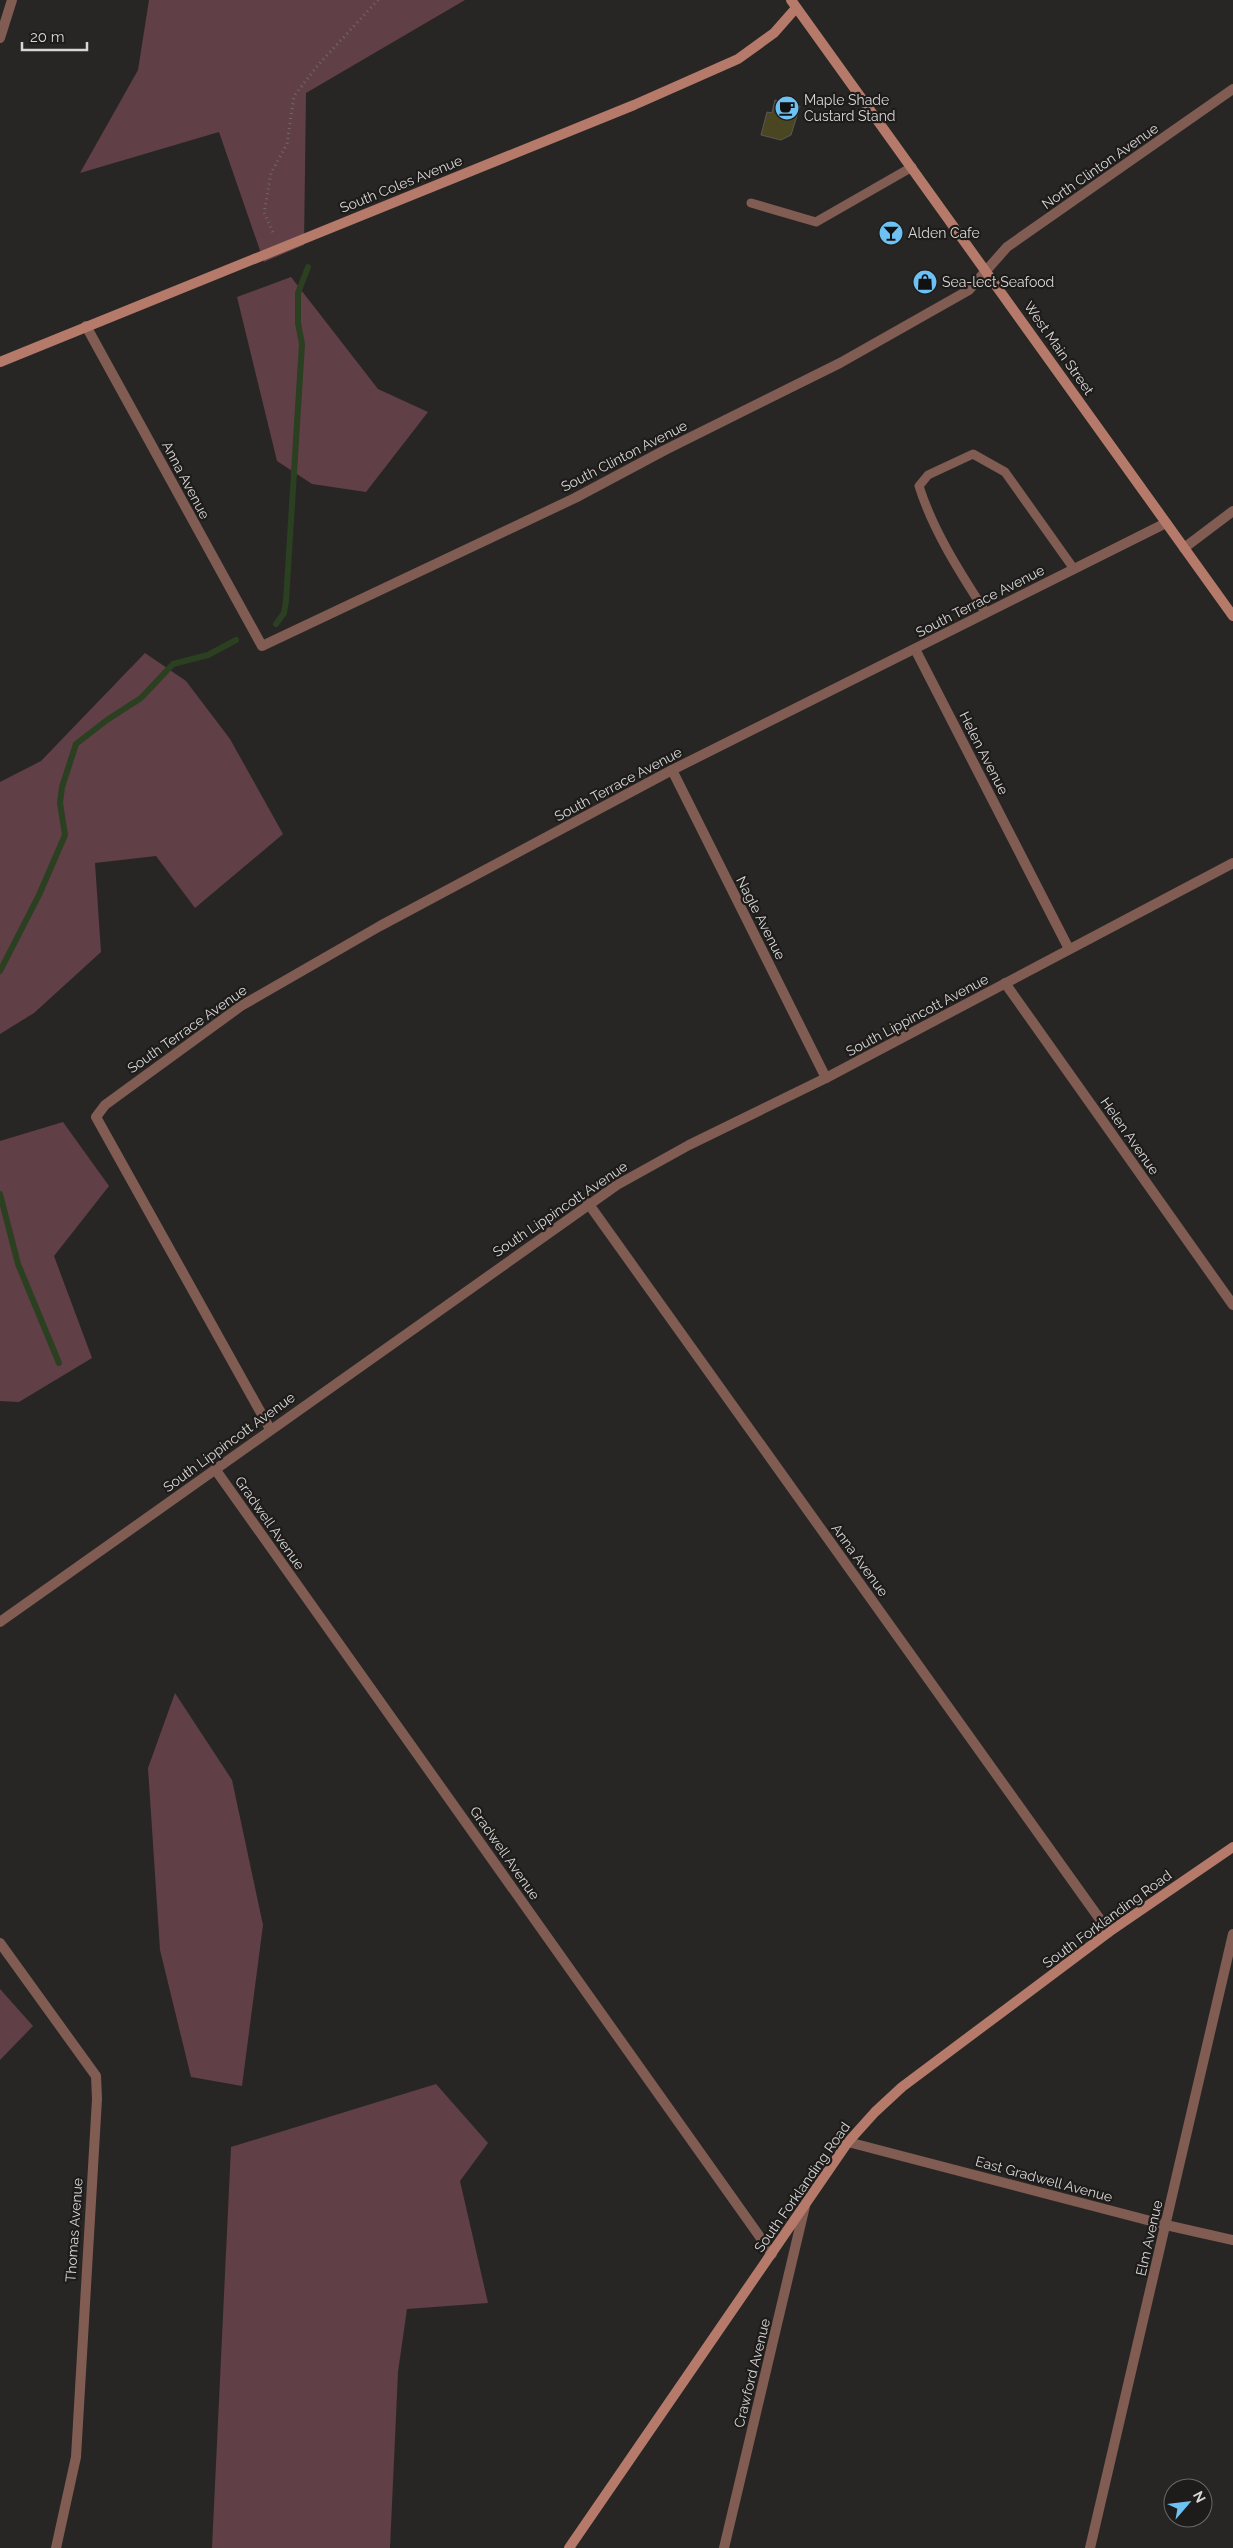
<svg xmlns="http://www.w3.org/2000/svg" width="1233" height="2548" viewBox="0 0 1233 2548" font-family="Raleway,sans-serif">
<rect width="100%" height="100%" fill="#282624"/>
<g fill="#603f47">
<polygon points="149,0 465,0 306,93 304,245 264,262 219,132 80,173 138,70"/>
<polygon points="291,277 378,389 428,412 366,492 312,484 277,461 237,297"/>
<polygon points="145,653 186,681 230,739 283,834 195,908 156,856 95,863 101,952 34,1013 0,1034 0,782 41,761"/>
<polygon points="63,1122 109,1186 54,1256 92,1358 19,1402 0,1401 0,1141"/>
<polygon points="175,1693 232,1780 263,1925 242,2086 191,2077 160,1950 148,1768"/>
<polygon points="0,1989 33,2026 0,2060"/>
<polygon points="436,2084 488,2143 460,2181 488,2303 407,2309 398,2372 390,2548 212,2548 231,2147"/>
</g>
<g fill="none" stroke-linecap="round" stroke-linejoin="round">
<g stroke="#2b3f21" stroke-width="6">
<polyline points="276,624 284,613 286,601 302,344 298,323 298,293 308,267"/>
<polyline points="0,971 39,895 65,835 60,803 62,787 76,744 107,720 141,698 173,664 208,655 236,640"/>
<polyline points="0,1194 18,1264 59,1363"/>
</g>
</g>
<polygon fill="#4a4621" stroke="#595956" points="775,100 800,106 791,135 781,140 761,135 767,112 772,113"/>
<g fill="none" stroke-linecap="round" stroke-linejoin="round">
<polyline stroke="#6d6c6a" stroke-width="3" stroke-dasharray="1 4" stroke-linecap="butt" points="273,232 264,213 271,173 287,144 294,96 318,65 378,0"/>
<g stroke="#815c52" stroke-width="9">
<polyline points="751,203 816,222 912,167"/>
<path d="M986,613C961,574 933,531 919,486L928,475L973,454L1005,472L1074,569"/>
</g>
<g stroke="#815c52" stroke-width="10">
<polyline points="0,38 12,0"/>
<polyline points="86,326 262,646 575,498 665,450 840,363 969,290 1007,247 1233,89"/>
<polyline points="1184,548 1233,511"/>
<polyline points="915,649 1069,949"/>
<polyline points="672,770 826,1078"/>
<polyline points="1005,983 1233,1305"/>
<polyline points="588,1203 1109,1932"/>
<polyline points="270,1429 96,1117 105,1105 241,1006 380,926 672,770 1166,523"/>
<polyline points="215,1469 772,2254"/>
<polyline points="0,1622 617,1185 689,1145 826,1078 1233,863"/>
<polyline points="0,1943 96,2076 97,2099 76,2457 56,2548"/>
<polyline points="848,2142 1166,2225 1233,2240"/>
<polyline points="724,2548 805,2206"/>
<polyline points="1090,2548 1233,1934"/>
</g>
<g stroke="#b57a69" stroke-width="10">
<polyline points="791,0 1233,616"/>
<polyline points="0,362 634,105 738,59 774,33 796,8"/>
<polyline points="569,2548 848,2142 875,2112 902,2087 1109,1932 1233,1847"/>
</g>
</g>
<defs>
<symbol id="cafe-disc" viewBox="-11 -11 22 22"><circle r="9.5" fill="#6dc2f3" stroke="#1e1c1a"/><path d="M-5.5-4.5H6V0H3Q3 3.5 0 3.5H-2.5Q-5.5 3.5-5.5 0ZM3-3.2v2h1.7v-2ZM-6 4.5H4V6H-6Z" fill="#111"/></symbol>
<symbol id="bar-disc" viewBox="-11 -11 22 22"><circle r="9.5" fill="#6dc2f3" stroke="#1e1c1a"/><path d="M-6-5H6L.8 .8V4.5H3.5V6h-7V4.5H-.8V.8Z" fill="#111"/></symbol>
<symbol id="shop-disc" viewBox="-11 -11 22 22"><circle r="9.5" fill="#6dc2f3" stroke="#1e1c1a"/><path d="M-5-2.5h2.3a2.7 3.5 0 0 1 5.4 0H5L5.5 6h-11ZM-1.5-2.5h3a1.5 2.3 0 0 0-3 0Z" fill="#111"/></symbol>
</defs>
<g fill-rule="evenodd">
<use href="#cafe-disc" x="773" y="94" width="28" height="28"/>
<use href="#bar-disc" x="877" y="219" width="28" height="28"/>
<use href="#shop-disc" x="911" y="268" width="28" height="28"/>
</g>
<g text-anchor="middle" stroke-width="4.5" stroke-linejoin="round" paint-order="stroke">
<g font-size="14" fill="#d8d7d6" stroke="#1e1c1a" text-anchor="start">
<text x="804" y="105">Maple Shade<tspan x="804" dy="16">Custard Stand</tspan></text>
<text x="908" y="238">Alden Cafe</text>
<text x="942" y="287">Sea-lect Seafood</text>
</g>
<g font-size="14" fill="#d8d7d6" stroke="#1e1c1a">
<text transform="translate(1100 166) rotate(-35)" y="5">North Clinton Avenue</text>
<text transform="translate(401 184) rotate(-22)" y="5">South Coles Avenue</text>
<text transform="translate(1059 348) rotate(55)" y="5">West Main Street</text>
<text transform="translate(624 456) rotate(-27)" y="5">South Clinton Avenue</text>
<text transform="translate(186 480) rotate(62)" y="5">Anna Avenue</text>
<text transform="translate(980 601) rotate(-27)" y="5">South Terrace Avenue</text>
<text transform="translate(984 753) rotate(63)" y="5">Helen Avenue</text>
<text transform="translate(618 784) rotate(-28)" y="5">South Terrace Avenue</text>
<text transform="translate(761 918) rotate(63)" y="5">Nagle Avenue</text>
<text transform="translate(917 1015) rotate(-28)" y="5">South Lippincott Avenue</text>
<text transform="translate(187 1029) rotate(-35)" y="5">South Terrace Avenue</text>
<text transform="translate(1130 1136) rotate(55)" y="5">Helen Avenue</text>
<text transform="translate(560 1209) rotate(-34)" y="5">South Lippincott Avenue</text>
<text transform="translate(229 1442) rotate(-36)" y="5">South Lippincott Avenue</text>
<text transform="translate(270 1523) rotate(55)" y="5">Gradwell Avenue</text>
<text transform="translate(860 1560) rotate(54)" y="5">Anna Avenue</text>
<text transform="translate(505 1853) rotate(55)" y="5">Gradwell Avenue</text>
<text transform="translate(1107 1919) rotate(-36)" y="5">South Forklanding Road</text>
<text transform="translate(1044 2179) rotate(15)" y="5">East Gradwell Avenue</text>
<text transform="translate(802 2187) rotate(-55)" y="5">South Forklanding Road</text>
<text transform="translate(74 2230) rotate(-86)" y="5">Thomas Avenue</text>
<text transform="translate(1149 2238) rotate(-77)" y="5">Elm Avenue</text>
<text transform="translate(752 2373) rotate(-76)" y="5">Crawford Avenue</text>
</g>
</g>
<g transform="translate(1188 2503) rotate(62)"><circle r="24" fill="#1e1c1a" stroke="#686765"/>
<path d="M0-4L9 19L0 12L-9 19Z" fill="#6dc2f3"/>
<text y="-8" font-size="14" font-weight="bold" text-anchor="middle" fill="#d8d7d6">N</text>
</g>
<path d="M22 42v8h65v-8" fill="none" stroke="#d8d7d6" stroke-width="2.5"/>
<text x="30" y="42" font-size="15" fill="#d8d7d6" stroke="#1e1c1a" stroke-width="4" paint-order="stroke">20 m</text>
</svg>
